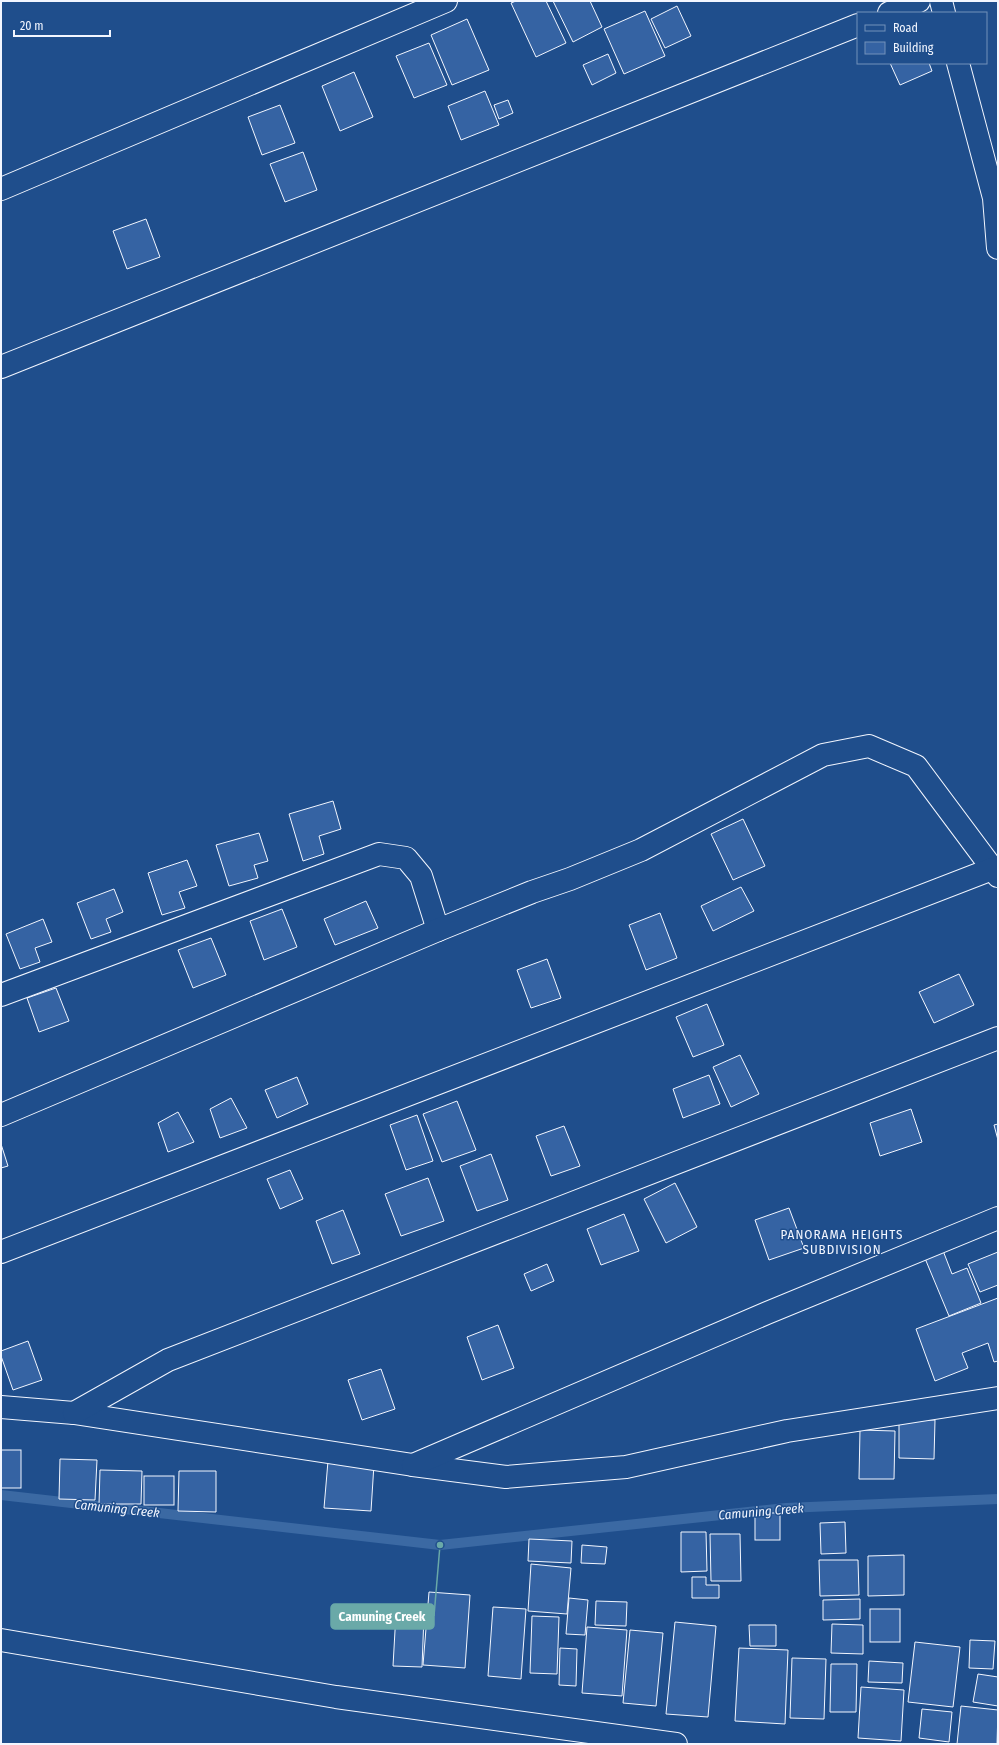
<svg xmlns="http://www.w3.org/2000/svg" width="999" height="1745" viewBox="0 0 999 1745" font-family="'Fira Sans Condensed',sans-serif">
<rect width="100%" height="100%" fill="#1f4e8c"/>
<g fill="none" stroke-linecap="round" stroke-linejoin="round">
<polyline stroke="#3b69a3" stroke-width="10" points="1,1495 440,1545 786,1508 998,1499"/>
</g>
<g fill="#3563a3" stroke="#f2f6ff">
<polygon points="516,1 546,1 566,43 536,57 511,3"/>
<polygon points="553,1 590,1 602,27 573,42"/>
<polygon points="677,6 691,36 665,48 651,19"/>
<polygon points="645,11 665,56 624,74 604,29"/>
<polygon points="467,19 489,70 452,85 431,35"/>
<polygon points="429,43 447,85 414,98 396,56"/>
<polygon points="608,54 616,73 592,85 583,65"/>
<polygon points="890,63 929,63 932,71 900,85"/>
<polygon points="354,72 373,117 340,131 322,86"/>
<polygon points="485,91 499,125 461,140 448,106"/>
<polygon points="508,100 513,113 499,119 494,105"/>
<polygon points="280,105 295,143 262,155 248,117"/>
<polygon points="303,152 317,190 285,202 270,164"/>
<polygon points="146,219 160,257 127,269 113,231"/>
<polygon points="333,801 341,829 319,836 324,854 303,861 289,814"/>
<polygon points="743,819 765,866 733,880 711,834"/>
<polygon points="259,833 268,861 254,865 258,878 229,886 216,845"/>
<polygon points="187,860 197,886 179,892 185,908 162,915 148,873"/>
<polygon points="741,887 754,911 713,931 701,906"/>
<polygon points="114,889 123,912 106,919 111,932 91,939 77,903"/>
<polygon points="366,901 378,928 335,945 324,919"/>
<polygon points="282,909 297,947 264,960 250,921"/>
<polygon points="660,913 677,958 646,970 629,925"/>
<polygon points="43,919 52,942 35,948 40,962 20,969 6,934"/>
<polygon points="211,938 226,975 193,988 178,950"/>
<polygon points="547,959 561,998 531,1008 517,970"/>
<polygon points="959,974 974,1005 934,1023 919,992"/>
<polygon points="56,988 69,1021 39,1032 27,998"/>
<polygon points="707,1004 724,1045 693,1057 676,1017"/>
<polygon points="740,1055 759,1094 731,1107 713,1067"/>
<polygon points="709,1075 720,1104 683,1118 673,1089"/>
<polygon points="297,1077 308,1104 277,1118 265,1090"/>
<polygon points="231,1098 247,1128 220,1138 210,1109"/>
<polygon points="457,1101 476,1150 442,1162 423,1114"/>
<polygon points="911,1109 922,1142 880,1156 870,1123"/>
<polygon points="178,1112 194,1142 168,1152 158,1123"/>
<polygon points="417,1115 433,1161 406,1170 390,1125"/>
<polygon points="998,1124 998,1140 994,1125"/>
<polygon points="564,1126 580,1166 551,1176 536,1136"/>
<polygon points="1,1144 8,1166 1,1168"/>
<polygon points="491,1154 508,1200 477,1211 460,1166"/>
<polygon points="290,1170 303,1199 280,1209 267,1179"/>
<polygon points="428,1178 444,1221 401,1236 385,1194"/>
<polygon points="675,1183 697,1227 666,1243 644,1199"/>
<polygon points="789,1208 804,1248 769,1260 755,1220"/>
<polygon points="343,1210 360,1254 332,1264 316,1221"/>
<polygon points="624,1214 639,1251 601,1265 587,1229"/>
<polygon points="942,1248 952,1274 967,1268 981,1303 949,1316 924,1256"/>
<polygon points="998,1252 998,1285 980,1292 968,1264"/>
<polygon points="547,1264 554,1281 531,1291 524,1274"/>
<polygon points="998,1298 998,1361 994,1362 988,1343 962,1353 968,1368 935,1381 916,1329"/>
<polygon points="498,1325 514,1368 482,1380 467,1337"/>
<polygon points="28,1341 42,1380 13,1390 1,1356 1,1351"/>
<polygon points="381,1369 395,1409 362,1420 348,1380"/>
<polygon points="899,1420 935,1420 934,1459 899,1458"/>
<polygon points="860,1430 895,1431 894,1479 859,1479"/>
<rect x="1" y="1450" width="20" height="38"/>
<polygon points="60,1459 97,1460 95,1500 59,1499"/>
<polygon points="328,1461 374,1464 371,1511 324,1508"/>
<polygon points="100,1470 142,1471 141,1504 99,1504"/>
<polygon points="179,1471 216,1471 216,1512 178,1511"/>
<rect x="144" y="1476" width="30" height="29"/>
<rect x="755" y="1513" width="25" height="27"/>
<polygon points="845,1522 846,1553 821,1554 820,1523"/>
<polygon points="681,1532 706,1532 707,1571 681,1572"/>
<polygon points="710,1534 740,1534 741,1581 711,1581"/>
<polygon points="529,1539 572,1541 571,1563 528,1561"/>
<polygon points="582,1545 607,1547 605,1564 581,1563"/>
<polygon points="904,1555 904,1595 868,1596 868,1556"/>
<polygon points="819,1560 858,1560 859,1595 820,1596"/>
<polygon points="531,1564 571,1568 567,1614 528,1611"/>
<polygon points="692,1577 706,1577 706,1585 719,1585 719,1598 692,1598"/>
<polygon points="429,1592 470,1595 465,1668 423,1665"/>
<polygon points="569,1598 588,1600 585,1635 566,1634"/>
<polygon points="860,1599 860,1619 823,1620 823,1600"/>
<polygon points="596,1601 627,1602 626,1626 595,1625"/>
<polygon points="493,1607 526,1609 521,1679 488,1676"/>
<rect x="870" y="1609" width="30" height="33"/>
<polygon points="396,1613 424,1615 422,1667 393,1666"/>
<polygon points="532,1616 559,1617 557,1674 530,1673"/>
<polygon points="675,1622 716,1626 708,1717 666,1714"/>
<polygon points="832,1624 863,1625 863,1654 831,1653"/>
<polygon points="749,1625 776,1625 776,1646 750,1646"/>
<polygon points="587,1627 627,1630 622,1696 582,1693"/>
<polygon points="630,1630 663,1633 656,1706 623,1703"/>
<polygon points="970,1640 995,1641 993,1669 969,1668"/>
<polygon points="915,1642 960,1647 953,1707 908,1702"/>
<polygon points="560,1648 577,1649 576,1686 559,1685"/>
<polygon points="739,1648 788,1650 785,1724 735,1721"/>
<polygon points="792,1658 826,1659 824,1719 790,1718"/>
<polygon points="869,1661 903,1663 902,1683 868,1682"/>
<polygon points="831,1664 857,1664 856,1712 830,1712"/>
<polygon points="978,1674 998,1677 998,1706 973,1702"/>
<polygon points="861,1687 904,1690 901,1741 858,1738"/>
<polygon points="961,1706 998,1710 997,1744 957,1744"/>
<polygon points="922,1709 952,1712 949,1742 919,1738"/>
</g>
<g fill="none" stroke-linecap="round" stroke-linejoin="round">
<defs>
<g id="minor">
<polyline points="941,1 944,13"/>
<polyline points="889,13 919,1"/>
<polyline points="958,63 994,198 998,248"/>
<polyline points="1,189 446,1"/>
<polyline points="1,367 858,25"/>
<polyline points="1,995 379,854 406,858 421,876 438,930"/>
<polyline points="1,1115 438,930 532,892 570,879 641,850 823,755 869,746 916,766 998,876"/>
<polyline points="1,1252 992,869"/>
<polyline points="1,1407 74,1413 413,1465 506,1477 626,1467 787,1431 998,1398"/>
<polyline points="74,1413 168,1360 998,1038"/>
<polyline points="413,1465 767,1313 998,1218"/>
<polyline points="1,1640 336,1697 676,1744"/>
</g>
</defs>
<use href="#minor" stroke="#f2f6ff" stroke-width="24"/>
<use href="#minor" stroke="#1f4e8c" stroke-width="22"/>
</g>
<g text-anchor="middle" stroke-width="3" stroke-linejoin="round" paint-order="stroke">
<g font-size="13" letter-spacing="1" fill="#f2f6ff" stroke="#1f4e8c">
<text x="842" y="1239">PANORAMA HEIGHTS<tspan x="842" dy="15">SUBDIVISION</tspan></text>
</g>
<g font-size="13" font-style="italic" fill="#f2f6ff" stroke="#1f4e8c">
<text transform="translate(117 1508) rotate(6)" y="5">Camuning Creek</text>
<text transform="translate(761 1511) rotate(-5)" y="5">Camuning Creek</text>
</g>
</g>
<path fill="none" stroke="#6aa9a8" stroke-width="1.5" d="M440 1545L434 1616"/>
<circle fill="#6aa9a8" stroke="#1f4e8c" stroke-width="1.5" cx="440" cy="1545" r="4"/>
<rect fill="#6aa9a8" stroke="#6aa9a8" stroke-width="1.5" x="331" y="1604" width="103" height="25" rx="4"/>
<g font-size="13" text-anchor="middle" font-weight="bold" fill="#fff">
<text x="382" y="1621">Camuning Creek</text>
</g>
<rect width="999" height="1745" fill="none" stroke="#f2f6ff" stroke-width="4"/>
<rect x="857" y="12" width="130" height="52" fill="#1f4e8c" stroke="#7391ba"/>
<rect x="865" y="25" width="20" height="6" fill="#1f4e8c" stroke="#7391ba"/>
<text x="893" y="32" font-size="12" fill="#f2f6ff">Road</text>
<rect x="865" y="42" width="20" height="12" fill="#3563a3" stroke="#7391ba"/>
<text x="893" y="52" font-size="12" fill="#f2f6ff">Building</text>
<path d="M14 30v6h96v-6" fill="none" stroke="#f2f6ff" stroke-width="2"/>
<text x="20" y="30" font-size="12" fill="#f2f6ff" stroke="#1f4e8c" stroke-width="3" paint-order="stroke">20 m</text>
</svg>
